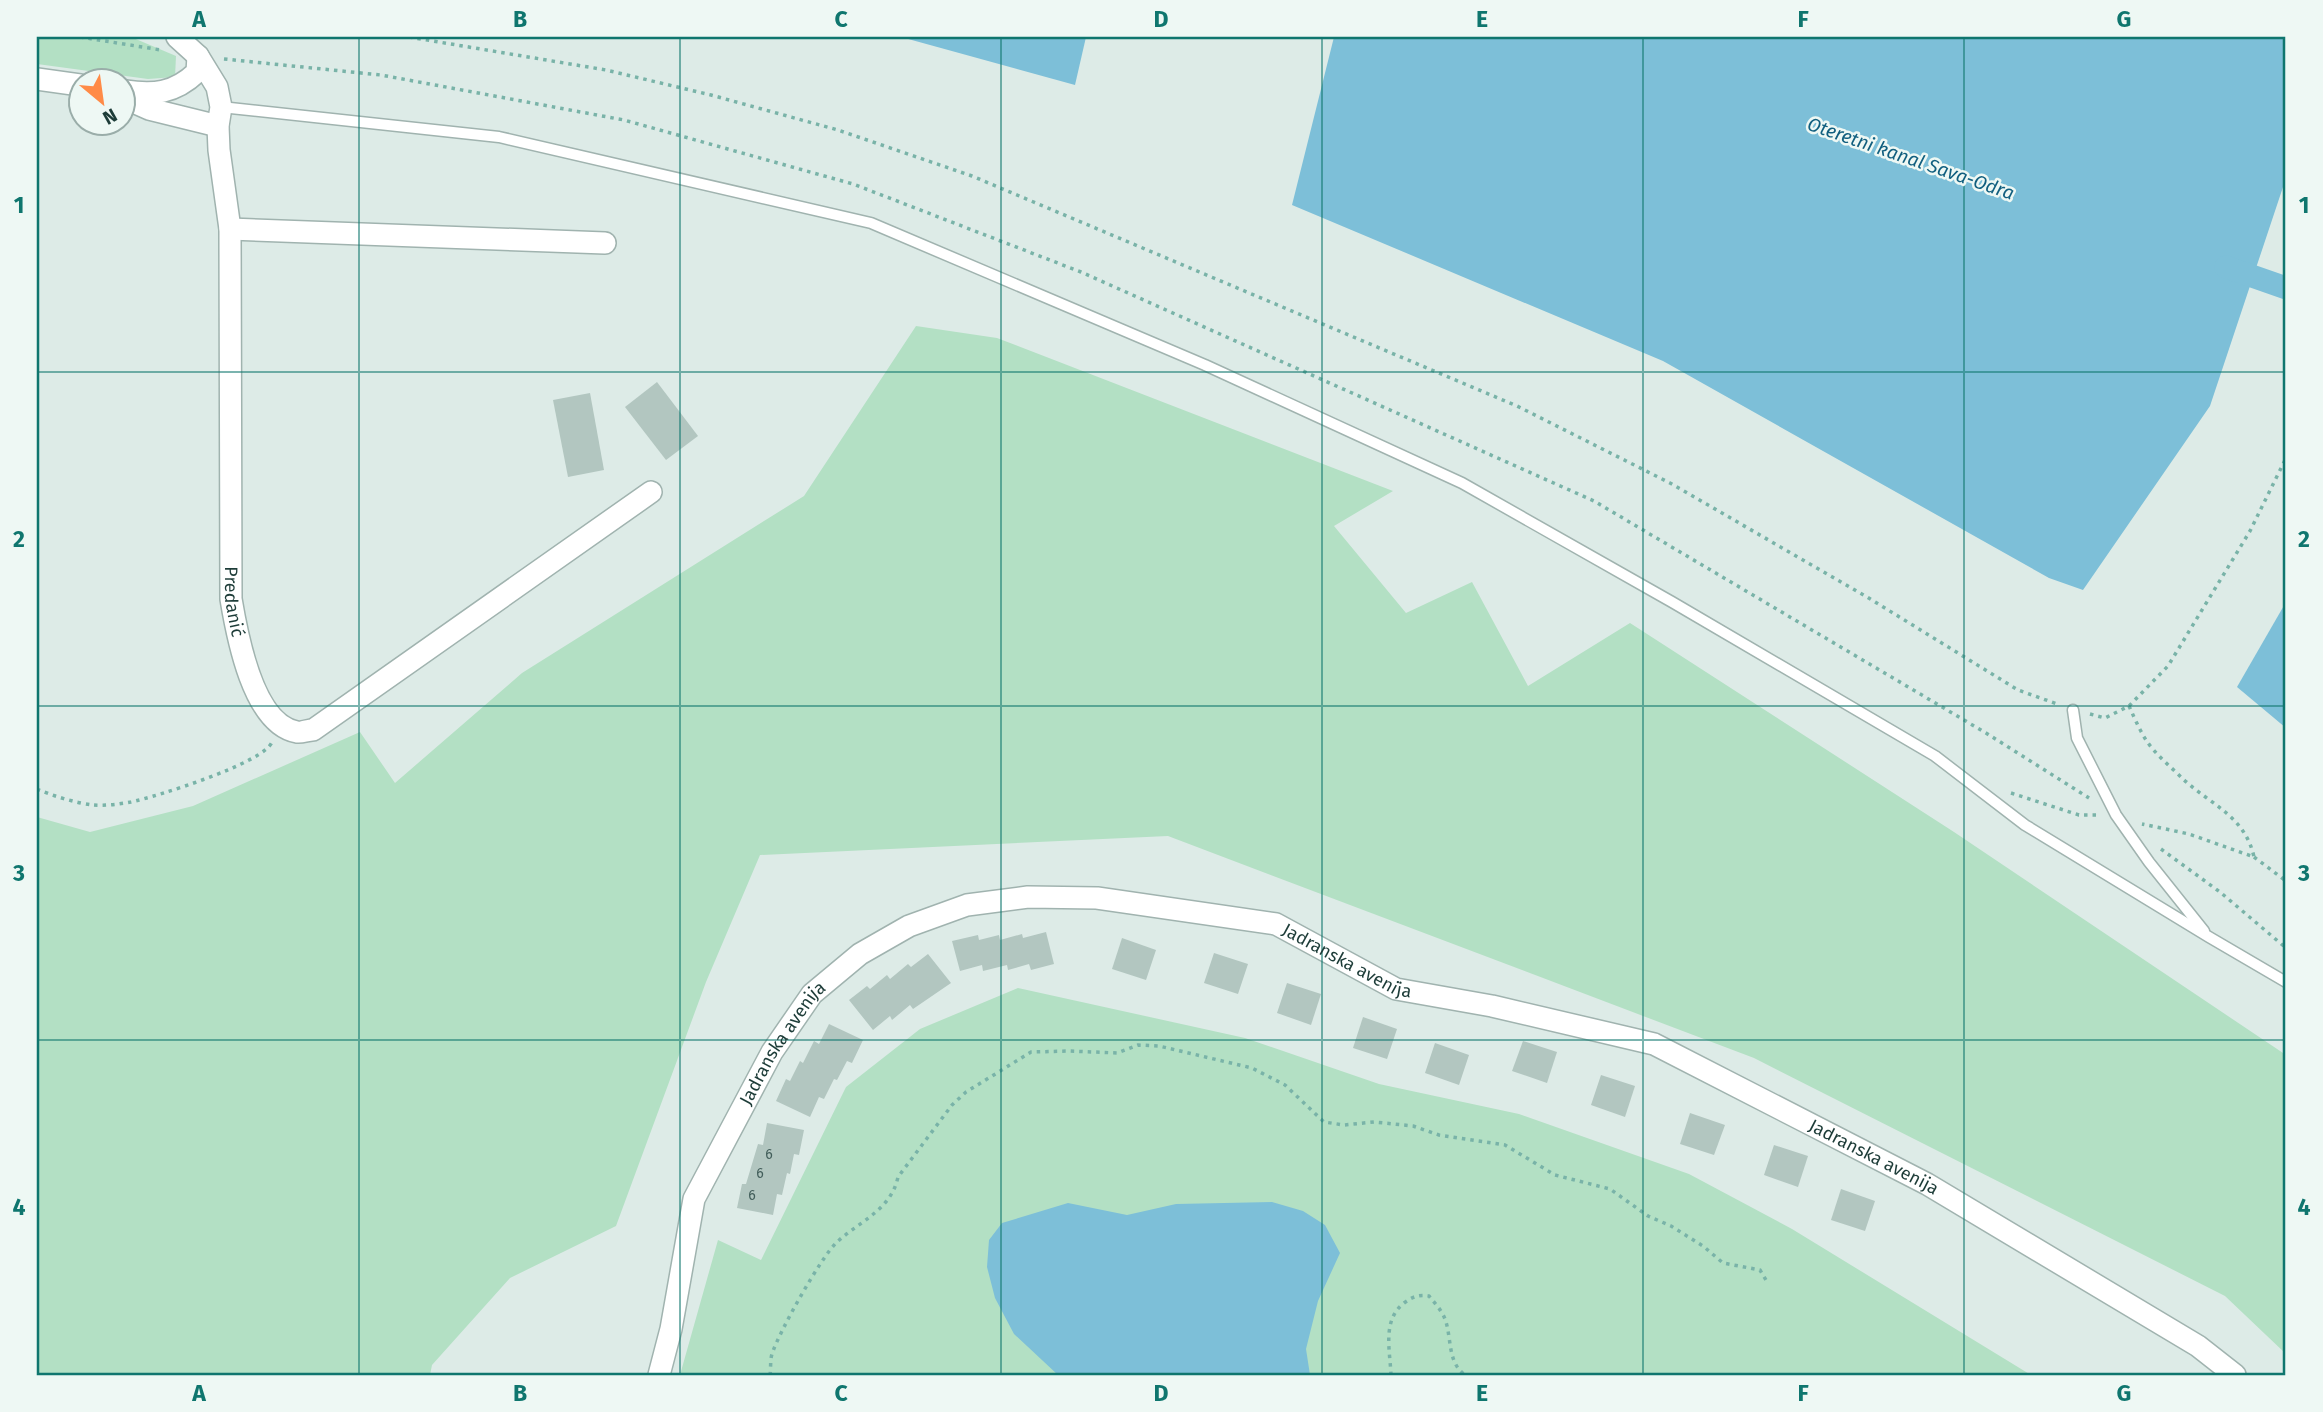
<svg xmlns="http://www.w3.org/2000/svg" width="2323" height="1412" viewBox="0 0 2323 1412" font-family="'Fira Sans',sans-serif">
<rect width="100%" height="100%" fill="#ddebe7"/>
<g fill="#b3e0c4">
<polygon points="37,37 131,37 176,56 175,77 148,79 37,64"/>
<polygon points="916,326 997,338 1393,491 1334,526 1406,613 1472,582 1528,686 1630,623 1954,832 2286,1055 2286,1354 2225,1296 1754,1058 1168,836 760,855 706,982 616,1226 510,1278 432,1365 430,1375 37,1375 37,817 90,832 193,806 360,732 395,783 522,673 804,496"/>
<polygon points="1018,988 1245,1038 1379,1084 1519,1114 1689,1174 1792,1229 2031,1375 680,1375 718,1240 761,1260 846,1087 920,1029"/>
</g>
<g fill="#7dbfd8">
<polygon points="901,37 1086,37 1075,85"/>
<polygon points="1334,37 2286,37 2286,178 2210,406 2083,590 2049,578 1663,361 1292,205"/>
<polygon points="2286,602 2286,728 2237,687"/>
<polygon points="1272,1202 1303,1211 1325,1225 1340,1253 1318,1301 1306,1349 1310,1375 1058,1375 1014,1334 995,1298 987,1267 989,1240 1002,1223 1068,1203 1127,1215 1176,1204"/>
</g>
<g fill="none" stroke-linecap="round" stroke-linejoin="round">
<polyline stroke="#7dbfd8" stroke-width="23" points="2226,267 2286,288"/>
</g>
<g fill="#b2c6c0">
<polygon points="657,382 698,436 666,460 625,407"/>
<polygon points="590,393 604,470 568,477 553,400"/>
<polygon points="1046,932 1054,964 1031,970 1029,964 1008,970 1007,965 983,971 982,965 960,971 952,941 978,935 979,940 999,935 1000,940 1022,934 1023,938"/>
<polygon points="1122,938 1156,950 1146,980 1112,969"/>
<polygon points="1214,953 1248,964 1238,994 1204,983"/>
<polygon points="928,954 951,983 913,1009 910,1005 892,1020 890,1016 873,1030 849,1000 867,986 870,989 887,975 890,979 908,964 911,967"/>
<polygon points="1287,983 1321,994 1311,1025 1277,1013"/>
<polygon points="1363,1017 1397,1029 1387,1059 1353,1048"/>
<polygon points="829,1024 863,1040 852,1063 847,1061 837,1080 834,1079 824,1099 819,1097 810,1117 776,1101 786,1079 790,1081 800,1061 803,1063 814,1041 819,1044"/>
<polygon points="1523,1041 1557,1052 1547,1083 1512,1071"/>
<polygon points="1435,1043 1469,1055 1459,1085 1425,1073"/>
<polygon points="1601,1075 1635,1086 1625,1117 1591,1105"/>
<polygon points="1690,1113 1725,1125 1714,1155 1680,1144"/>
<polygon points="767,1123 804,1130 799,1155 794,1154 790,1174 787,1173 782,1195 777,1194 773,1215 737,1208 742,1184 746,1184 758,1144 763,1145"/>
<polygon points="1774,1145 1808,1156 1798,1187 1764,1175"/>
<polygon points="1841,1189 1875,1201 1865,1231 1831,1220"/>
</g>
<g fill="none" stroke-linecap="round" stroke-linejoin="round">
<defs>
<g id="service">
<polyline points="221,107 499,137 871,223 1205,365 1462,483 1672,602 1935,756 2025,825 2209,937 2286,982"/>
<polyline points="2073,710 2077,738 2116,815 2149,862 2204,931"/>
</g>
<g id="minor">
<path id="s1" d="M177,37L198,56L217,87L221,107L218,126L219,150L230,229L231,599C237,635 253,724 297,732C301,733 308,730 313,730L651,492"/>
<polyline points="37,79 80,85"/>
<path d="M125,91C153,95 174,94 197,72L198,56"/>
<polyline points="122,97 149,109 218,126"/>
<polyline points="230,229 605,243"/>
<path id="s2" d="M659,1375L671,1329L694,1199L772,1052L812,994L860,954L909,926L967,905L1028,897L1097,898L1276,924L1396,989L1492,1006L1654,1044L1927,1184L2198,1346L2235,1375"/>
</g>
</defs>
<use href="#service" stroke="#a0b3af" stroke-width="13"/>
<use href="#minor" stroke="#a0b3af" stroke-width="24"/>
<g stroke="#79b3a8" stroke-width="3.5" stroke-dasharray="3.5 5" stroke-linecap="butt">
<polyline points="80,37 161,50"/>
<polyline points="409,37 606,70 711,95 838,130 972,176 1517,406 1670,483 1867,597 2018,690 2060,705"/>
<polyline points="224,59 381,75 624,120 853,184 1081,272 1594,501 1986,733 2089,798"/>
<path d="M2129,706C2134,717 2139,729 2146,740C2155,754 2171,767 2183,779C2211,805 2245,816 2254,857L2189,834L2142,824"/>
<polyline points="2090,714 2105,718 2129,706 2168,666 2250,531 2286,458"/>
<path d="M37,789C53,796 76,803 93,805C105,806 120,804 131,802C155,797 264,763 272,742"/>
<polyline points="2011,793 2079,815 2098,815"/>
<polyline points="2161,849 2220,892 2286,948"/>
<polyline points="2254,857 2286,881"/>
<path d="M770,1375C771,1369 770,1360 772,1354C779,1332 821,1257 837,1242C860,1221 891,1210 898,1177L952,1105L966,1092L1031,1052L1070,1051L1117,1053L1138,1045L1159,1046L1252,1068L1285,1085L1324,1122L1344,1125L1374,1122L1413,1126L1439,1135L1505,1145L1555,1175L1610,1189L1648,1216L1671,1226L1703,1246L1723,1263L1760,1270L1766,1280"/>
<path d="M1391,1375C1390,1350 1382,1320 1404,1303C1412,1297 1419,1294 1429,1296C1435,1303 1442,1311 1445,1319C1452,1338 1447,1362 1465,1375"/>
</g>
<use href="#service" stroke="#fff" stroke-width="10"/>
<use href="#minor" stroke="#fff" stroke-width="21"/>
</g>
<path fill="none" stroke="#0f766e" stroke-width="2" stroke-opacity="0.55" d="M359,37V1375M680,37V1375M1001,37V1375M1322,37V1375M1643,37V1375M1964,37V1375M37,372H2286M37,706H2286M37,1040H2286"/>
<g text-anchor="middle" stroke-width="5" stroke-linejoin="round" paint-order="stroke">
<g font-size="14" fill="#425e5a">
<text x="769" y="1159">6</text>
<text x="760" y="1178">6</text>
<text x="752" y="1200">6</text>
</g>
<g font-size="18" fill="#1d3c38" stroke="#eef8f4">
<text dy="6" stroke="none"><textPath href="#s1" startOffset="581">Predanić</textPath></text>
<text dy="6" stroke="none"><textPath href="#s2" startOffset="989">Jadranska avenija</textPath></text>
<text dy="6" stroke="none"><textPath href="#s2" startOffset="359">Jadranska avenija</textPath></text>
<text dy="6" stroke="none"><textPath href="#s2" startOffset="1556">Jadranska avenija</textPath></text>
</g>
<g font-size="19" font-style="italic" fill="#115f7f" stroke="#eef8f4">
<text transform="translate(1911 158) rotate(19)" y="7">Oteretni kanal Sava-Odra</text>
</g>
</g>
<rect width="2323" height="1412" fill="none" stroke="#eef8f4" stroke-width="77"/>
<g transform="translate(102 102) rotate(151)"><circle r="33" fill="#eef8f4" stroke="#9aada9" stroke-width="2"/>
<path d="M0-5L12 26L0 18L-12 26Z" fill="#ff8b47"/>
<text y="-10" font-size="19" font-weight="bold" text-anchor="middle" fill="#1d3c38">N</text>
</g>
<rect x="38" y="38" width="2246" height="1336" fill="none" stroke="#0f766e" stroke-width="2.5"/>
<g font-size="23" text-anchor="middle" font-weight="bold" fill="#0f766e">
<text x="199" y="27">A</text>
<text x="520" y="27">B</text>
<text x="841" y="27">C</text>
<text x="1161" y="27">D</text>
<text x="1482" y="27">E</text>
<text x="1803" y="27">F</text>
<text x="2124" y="27">G</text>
<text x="19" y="213">1</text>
<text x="2304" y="213">1</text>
<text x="19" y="547">2</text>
<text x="2304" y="547">2</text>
<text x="19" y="881">3</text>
<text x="2304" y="881">3</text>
<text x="19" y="1215">4</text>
<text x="2304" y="1215">4</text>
<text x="199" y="1401">A</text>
<text x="520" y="1401">B</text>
<text x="841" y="1401">C</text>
<text x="1161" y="1401">D</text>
<text x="1482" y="1401">E</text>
<text x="1803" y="1401">F</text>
<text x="2124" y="1401">G</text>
</g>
</svg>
